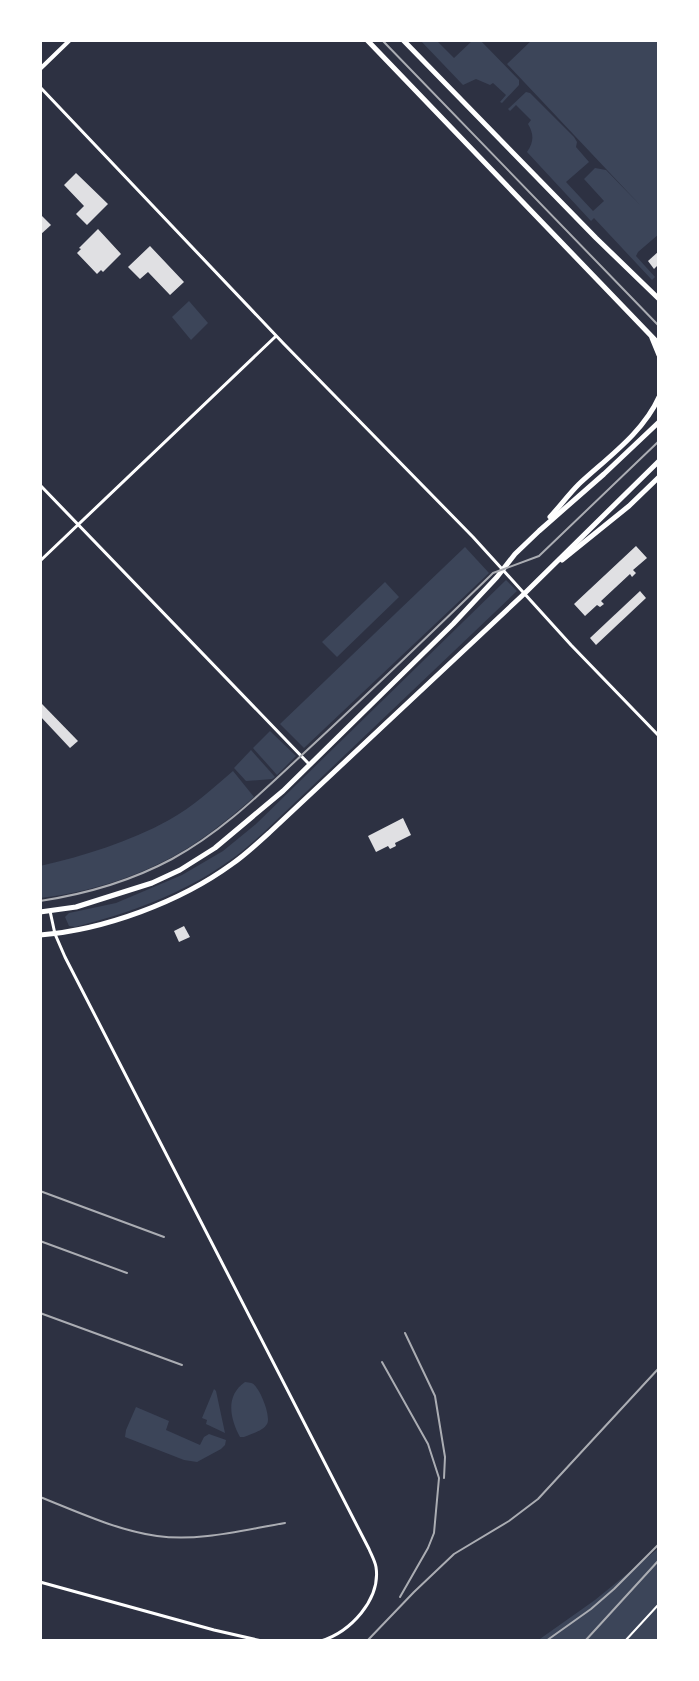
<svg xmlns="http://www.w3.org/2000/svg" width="699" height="1681" viewBox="0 0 699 1681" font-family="'Nunito Sans',sans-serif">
<rect width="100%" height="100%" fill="#2d3142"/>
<g fill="#3c4559">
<polygon points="420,40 436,40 454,58 473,40 480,40 519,80 519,85 502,103 500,102 506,95 493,83 490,85 476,79 463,85"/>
<path d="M532,40H659V234L638,252L636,256L655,277L652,280L594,218L591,221L527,152C534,142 534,134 528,124L531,120L516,105L510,111L508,109L526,92L530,93L574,137L577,142L576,147L589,162L566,182L593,211L604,201L584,179L595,168L606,170L641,206L507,64Z"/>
<polygon points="189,301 208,323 191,340 172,317"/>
<polygon points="465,547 489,573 304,748 280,724"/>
<path d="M506,580L517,591L263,833C252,843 241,853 229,861C183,894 129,913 75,927L69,926L65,917L69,913L116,903L182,875L223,851L256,824Z"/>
<polygon points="385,582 399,597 337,657 322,642"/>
<polygon points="270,731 296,756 277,775 253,748"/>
<polygon points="251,750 275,777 272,779 246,781 234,768"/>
<path d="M233,771L254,797C240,809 226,821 211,832C162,869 101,891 40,898V866C84,856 129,842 169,820C193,807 213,788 233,771Z"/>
<path d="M245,1382C250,1383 253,1382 256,1387C262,1394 271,1417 267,1424C263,1431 251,1434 244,1437H240C230,1418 225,1396 245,1382Z"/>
<polygon points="214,1389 216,1391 225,1433 206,1424 207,1420 202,1418"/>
<polygon points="136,1407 169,1421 166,1430 200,1445 204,1437 209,1434 226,1440 225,1445 221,1449 197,1462 184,1460 125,1437 126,1430"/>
<polygon points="659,1548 659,1641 537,1641 595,1600"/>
</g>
<g fill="#e0e0e3">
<polygon points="76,173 108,204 87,225 76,214 84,206 64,185"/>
<polygon points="40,214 51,225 40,235"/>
<polygon points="98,229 121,254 103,272 101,270 97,274 77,253 81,249 79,248"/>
<polygon points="150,246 184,282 170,295 148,272 140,279 128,267"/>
<polygon points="659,251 659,264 654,269 648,261"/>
<polygon points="636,546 647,558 633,570 636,573 632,577 630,574 601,601 604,604 600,607 597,605 585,616 574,604"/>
<polygon points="640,591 646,598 596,645 590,638"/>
<polygon points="42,704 78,741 70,748 40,716 40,707"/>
<polygon points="403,818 411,835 395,843 396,846 390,849 388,846 376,852 368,836"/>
<polygon points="184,926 190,937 179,942 174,931"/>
</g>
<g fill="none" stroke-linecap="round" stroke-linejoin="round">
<polyline stroke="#fff" stroke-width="2" points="625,1641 659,1604"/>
<g stroke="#fff" stroke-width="3">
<polyline points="40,87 284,344 473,537 571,645 659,736"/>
<polyline points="40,485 309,764"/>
<polyline points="40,561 275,337"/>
<path d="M50,911L55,934L65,957L369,1549C371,1554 375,1561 376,1567C381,1600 350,1632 321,1641"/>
<polyline points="40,1582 214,1630 262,1641"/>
</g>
<polyline stroke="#fff" stroke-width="4" points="40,69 70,40"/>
<g stroke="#fff" stroke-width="5">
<polyline points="652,338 659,355"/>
<path d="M550,517C560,506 569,494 579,484C607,458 643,433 659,397"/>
<polyline points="562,560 629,506 659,477"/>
<polyline points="40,912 76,907 152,883 180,870 215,848 283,791 453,624 497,577 515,554 539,531 604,474 659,422"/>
<path d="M40,935C104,930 180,902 232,864C245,855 258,843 270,832L525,593L659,461"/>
</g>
<g stroke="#fff" stroke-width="5">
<polyline points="367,40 659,344"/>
<polyline points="403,40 596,238 659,299"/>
</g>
<g stroke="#abadb3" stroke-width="2">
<polyline points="382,40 659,326"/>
<path d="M40,901C86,894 131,881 172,859C222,832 263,791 304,753C367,695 428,636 489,577L493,573L539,556L659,441"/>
</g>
<g stroke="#abadb3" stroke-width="2">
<polyline points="40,1191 164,1237"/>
<polyline points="40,1241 127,1273"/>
<polyline points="40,1313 182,1365"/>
<polyline points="405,1333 435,1396 445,1457 444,1478"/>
<polyline points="382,1362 428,1444 439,1478 434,1533 428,1548 400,1597"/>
<path d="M40,1497C78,1512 116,1530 157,1536C199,1542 243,1530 285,1523"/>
<polyline points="367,1641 414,1592 454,1554 509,1521 538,1499 659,1368"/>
<polyline points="546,1641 591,1609 614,1589 659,1544"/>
<polyline points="585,1641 659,1560"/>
</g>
</g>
<rect width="699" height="1681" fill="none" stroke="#ffffff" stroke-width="84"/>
</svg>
